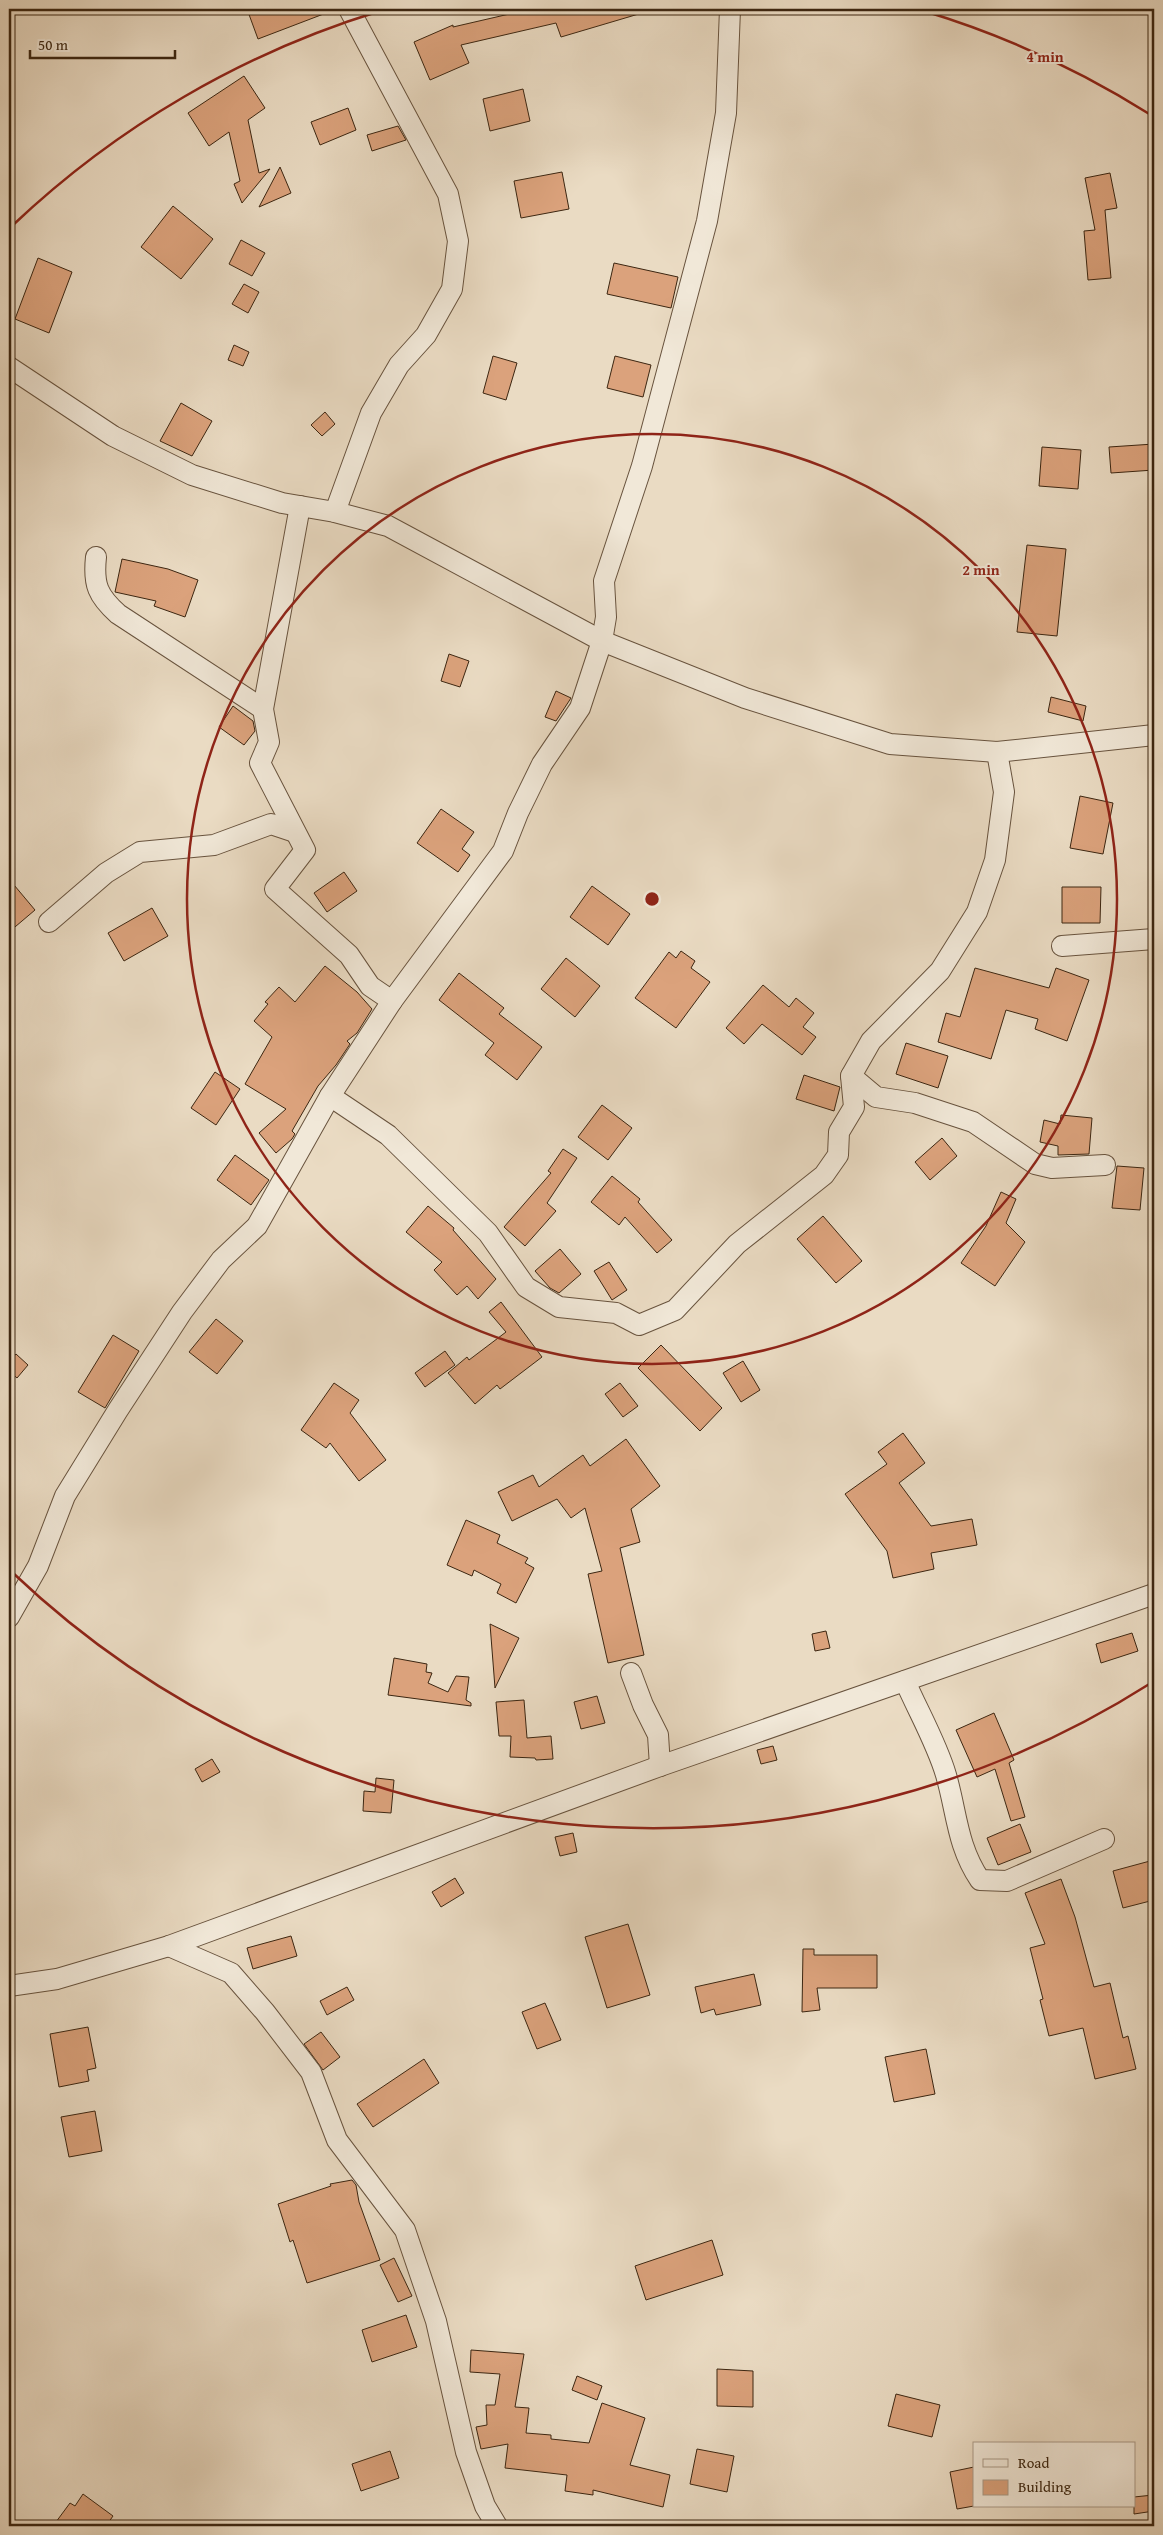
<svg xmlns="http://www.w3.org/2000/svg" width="1163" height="2535" viewBox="0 0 1163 2535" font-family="'Gentium Book Plus',serif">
<rect width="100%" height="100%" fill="#eadbc3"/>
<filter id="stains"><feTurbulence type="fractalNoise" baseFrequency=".004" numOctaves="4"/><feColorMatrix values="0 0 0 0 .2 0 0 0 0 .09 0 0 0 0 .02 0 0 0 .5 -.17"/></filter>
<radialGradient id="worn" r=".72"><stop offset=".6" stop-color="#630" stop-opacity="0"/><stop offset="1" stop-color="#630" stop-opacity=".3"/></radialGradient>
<g fill="#dba27c" stroke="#3c2611">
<polygon points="247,9 333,9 334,10 258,39"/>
<polygon points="531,9 641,9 642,13 561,37 556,23 461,45 469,63 430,80 414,42 453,25 453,27"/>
<polygon points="244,76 265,108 248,120 259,173 270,169 242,203 234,184 240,181 229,132 209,146 188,113"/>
<polygon points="523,89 530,121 490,131 483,99"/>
<polygon points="348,108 356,130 320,145 311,122"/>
<polygon points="398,126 406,140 372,151 367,135"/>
<polygon points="280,167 291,193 259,207"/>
<polygon points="562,172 569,209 521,218 514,181"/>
<polygon points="1110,173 1117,208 1105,210 1111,278 1088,280 1084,231 1095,230 1085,178"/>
<polygon points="173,206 213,239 181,279 141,247"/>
<polygon points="241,240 265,253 252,276 229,264"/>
<polygon points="38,258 72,272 49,333 15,319"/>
<polygon points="614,263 678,277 671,308 607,294"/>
<polygon points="244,284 259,292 248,313 232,304"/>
<polygon points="234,345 249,352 243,366 228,360"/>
<polygon points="493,356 517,363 506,400 483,393"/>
<polygon points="615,356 651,365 643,397 607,388"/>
<polygon points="181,403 212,421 192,456 160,441"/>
<polygon points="325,412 335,424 322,436 311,425"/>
<polygon points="1154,444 1154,470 1111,473 1109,447"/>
<polygon points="1042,447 1081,450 1078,489 1039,486"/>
<polygon points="1027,545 1066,549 1057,636 1017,632"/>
<polygon points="122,559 168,569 198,580 185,617 154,606 156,601 115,592"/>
<polygon points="449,654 469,661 460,687 441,681"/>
<polygon points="556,691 571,698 556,721 545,717"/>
<polygon points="1051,697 1086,706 1083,721 1048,712"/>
<polygon points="233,706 253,721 255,731 244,745 219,727"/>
<polygon points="1080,796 1113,803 1103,854 1070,848"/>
<polygon points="441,809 474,832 462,849 470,855 458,872 417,843"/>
<polygon points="344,872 357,891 327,912 314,893"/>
<polygon points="9,879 35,910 9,932"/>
<polygon points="592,886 630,914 608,945 570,917"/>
<polygon points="1062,887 1101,887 1100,923 1062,923"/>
<polygon points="152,908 168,936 124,961 108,933"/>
<polygon points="681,951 695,961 691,968 710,982 676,1028 635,998 669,952 676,958"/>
<polygon points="566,958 600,986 575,1017 541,989"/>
<polygon points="325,966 357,992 372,1009 357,1033 347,1041 350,1044 336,1065 318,1086 292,1131 295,1134 292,1139 276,1153 259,1133 286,1109 245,1084 272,1037 254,1021 268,1004 265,1002 279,987 295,1002"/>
<polygon points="975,968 1049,988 1056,968 1089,980 1067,1041 1035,1029 1038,1019 1006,1010 991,1059 938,1042 946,1013 960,1017"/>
<polygon points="459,973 504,1008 499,1014 542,1047 517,1080 485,1055 494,1043 439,1000"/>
<polygon points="763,985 789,1007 796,998 814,1013 803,1027 816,1037 802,1055 762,1024 744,1044 726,1028"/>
<polygon points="906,1043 948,1056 938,1088 896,1074"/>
<polygon points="215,1072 240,1089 216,1125 191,1108"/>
<polygon points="804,1075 840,1087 834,1111 796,1099"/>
<polygon points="602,1105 632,1128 608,1160 578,1137"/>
<polygon points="1061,1115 1092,1118 1089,1154 1058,1155 1058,1146 1040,1142 1044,1120 1060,1124"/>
<polygon points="942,1138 957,1156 930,1180 915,1162"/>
<polygon points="563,1149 577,1158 547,1203 556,1211 525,1246 504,1227 551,1173 548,1171"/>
<polygon points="235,1155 269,1180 251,1205 217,1180"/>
<polygon points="1117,1166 1144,1168 1140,1210 1112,1208"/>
<polygon points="612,1176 640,1199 638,1202 672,1240 657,1253 625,1217 619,1225 591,1202"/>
<polygon points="1001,1192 1016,1199 1006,1223 1025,1242 995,1286 961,1263 986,1226"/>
<polygon points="428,1206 454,1228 453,1230 496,1279 478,1299 467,1286 457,1295 434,1270 442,1262 406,1232"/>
<polygon points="823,1216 862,1261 836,1283 797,1239"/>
<polygon points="560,1249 581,1274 559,1293 550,1288 535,1271"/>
<polygon points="609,1262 627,1290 612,1300 594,1271"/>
<polygon points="501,1302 542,1357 500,1389 497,1385 475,1404 448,1373 467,1357 469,1360 506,1332 489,1312"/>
<polygon points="216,1319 243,1341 217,1374 189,1352"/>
<polygon points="113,1335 139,1351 105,1408 78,1392"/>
<polygon points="661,1345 722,1408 700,1431 638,1368"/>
<polygon points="445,1351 455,1365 425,1387 415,1373"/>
<polygon points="16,1354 28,1365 17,1378 9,1371 9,1362"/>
<polygon points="743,1361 760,1390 741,1402 723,1373"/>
<polygon points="334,1383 359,1400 350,1413 386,1460 359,1481 330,1443 326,1448 301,1430"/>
<polygon points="620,1383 638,1406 623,1417 605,1394"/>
<polygon points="903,1433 925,1463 899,1483 931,1526 972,1519 977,1545 931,1553 934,1569 893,1578 887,1551 845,1494 887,1464 878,1452"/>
<polygon points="626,1439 660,1486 631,1509 640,1542 620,1548 644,1655 608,1663 588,1574 602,1571 585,1508 571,1518 557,1499 512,1521 498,1492 533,1475 539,1487 583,1455 590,1466"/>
<polygon points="466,1520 500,1535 497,1543 528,1558 525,1563 534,1568 516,1603 497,1593 501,1584 474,1570 472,1576 447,1565"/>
<polygon points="490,1624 519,1638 495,1688"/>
<polygon points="826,1631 830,1648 815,1651 812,1634"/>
<polygon points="1132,1633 1138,1651 1101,1663 1096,1644"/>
<polygon points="394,1658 427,1664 426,1672 432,1673 428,1683 448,1692 456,1676 469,1677 466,1700 471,1703 471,1706 388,1695"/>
<polygon points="597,1696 605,1723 581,1729 574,1702"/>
<polygon points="524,1700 527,1738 551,1736 553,1759 536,1760 535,1758 510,1757 511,1736 499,1736 496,1702"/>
<polygon points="994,1713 1014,1760 1009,1763 1025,1817 1011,1821 995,1769 977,1777 956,1730"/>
<polygon points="773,1746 777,1760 761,1764 757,1750"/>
<polygon points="212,1759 220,1772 202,1782 195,1769"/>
<polygon points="376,1778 394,1780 391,1813 363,1811 364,1791 375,1792"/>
<polygon points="1020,1824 1031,1852 998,1865 987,1838"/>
<polygon points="573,1833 577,1852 560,1856 555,1837"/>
<polygon points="1150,1861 1154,1874 1154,1900 1123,1908 1113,1871"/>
<polygon points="455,1878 464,1893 441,1907 432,1892"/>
<polygon points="1061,1879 1075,1917 1094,1987 1110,1983 1123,2038 1128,2036 1136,2069 1095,2079 1083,2028 1049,2036 1040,2000 1043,1999 1030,1948 1045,1944 1025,1893"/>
<polygon points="628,1924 650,1995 607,2008 585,1937"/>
<polygon points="291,1936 297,1956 253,1969 247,1948"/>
<polygon points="803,1949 814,1949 814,1955 877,1955 877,1988 817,1988 820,2010 802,2012"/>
<polygon points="754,1974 761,2005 716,2015 714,2009 701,2013 695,1987"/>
<polygon points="347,1987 354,2000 327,2015 320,2001"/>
<polygon points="545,2003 561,2040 537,2049 522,2012"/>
<polygon points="88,2027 96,2068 87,2070 89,2081 59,2087 50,2034"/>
<polygon points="321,2032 340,2057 323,2070 304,2044"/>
<polygon points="926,2049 935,2094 894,2102 885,2057"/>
<polygon points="424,2059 439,2083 373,2127 357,2104"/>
<polygon points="95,2111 102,2151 69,2157 61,2117"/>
<polygon points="352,2180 356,2185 359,2202 380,2260 307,2283 293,2240 290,2242 278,2204 331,2186 330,2184"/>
<polygon points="712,2240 723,2275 646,2300 635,2266"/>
<polygon points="394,2258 412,2296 398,2302 380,2265"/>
<polygon points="406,2315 417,2347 372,2362 362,2330"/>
<polygon points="471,2350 524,2354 515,2407 529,2408 526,2433 551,2435 551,2439 589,2443 602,2403 645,2418 630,2465 670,2475 663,2507 593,2490 593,2495 565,2491 567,2475 505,2468 508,2444 481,2449 476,2427 487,2425 486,2405 495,2405 500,2374 470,2372"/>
<polygon points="717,2369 753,2371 753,2407 717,2406"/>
<polygon points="577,2376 602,2386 597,2400 572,2390"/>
<polygon points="896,2394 940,2405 932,2437 888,2426"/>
<polygon points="697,2449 734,2456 727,2492 690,2484"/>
<polygon points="390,2451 399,2478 361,2491 352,2464"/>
<polygon points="974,2467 974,2506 957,2509 950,2472"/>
<polygon points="83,2494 113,2516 106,2526 53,2526 70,2503 75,2506"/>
<polygon points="1153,2495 1154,2511 1134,2514 1134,2497"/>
</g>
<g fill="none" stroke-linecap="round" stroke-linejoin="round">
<defs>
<g id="minor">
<polyline points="9,367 113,436 192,475 282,503 335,512 388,526 602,641 745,698 890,744 997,752 1154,735"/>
<polyline points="300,506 263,709 269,742 260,763 305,850 275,889 349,955 370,986 392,1001"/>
<polyline points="335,512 371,413 399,365 426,335 452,289 458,241 448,194 349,9"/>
<path d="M96,557C93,585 98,596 118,614L263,709"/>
<polyline points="49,922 106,873 140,852 214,845 271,824 295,832"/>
<polyline points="1062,946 1154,939"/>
<polyline points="851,1076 876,1097 915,1103 973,1122 1035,1164 1052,1168 1105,1165"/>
<polyline points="330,1096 388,1135 488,1233 526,1287 559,1307 616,1313 639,1325 675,1310 737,1244 824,1175 838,1155 839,1132 854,1107 851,1076 871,1041 940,971 977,912 995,860 1004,792 997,752"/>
<polyline points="9,1617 38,1566 65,1496 118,1410 182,1312 221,1260 257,1226 330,1096 392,1001 503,851 518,813 542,764 580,708 602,641 606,617 604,581 642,466 707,221 726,113 730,9"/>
<polyline points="631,1673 643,1705 658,1735 660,1766"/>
<path d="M905,1681C918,1711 937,1744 946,1775C957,1813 957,1846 980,1880L1007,1881L1104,1839"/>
<polyline points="169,1946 231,1973 265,2012 311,2072 337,2140 405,2230 436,2321 466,2452 485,2506 497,2526"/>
<polyline points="9,1986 57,1979 169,1946 660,1766 1154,1594"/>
</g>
</defs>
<use href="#minor" stroke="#68533e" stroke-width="22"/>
<use href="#minor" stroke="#f1e8d8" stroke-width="20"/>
</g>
<g fill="none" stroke="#8f2418" stroke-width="2.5">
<circle cx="652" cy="899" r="465"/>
<path d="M1151 1683A929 929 0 0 1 13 1573M13 225A929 929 0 0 1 380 11M924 11A929 929 0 0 1 1151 115"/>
</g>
<circle cx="652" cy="899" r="8" fill="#8f2418" stroke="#f1e8d8" stroke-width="2.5"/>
<g font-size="15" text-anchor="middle" font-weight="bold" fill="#8f2418" stroke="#f1e8d8" stroke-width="4" stroke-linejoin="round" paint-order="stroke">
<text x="1045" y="62">4 min</text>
<text x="981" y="575">2 min</text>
</g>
<rect width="1163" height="2535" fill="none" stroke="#eadbc3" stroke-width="30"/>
<rect x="10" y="10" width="1143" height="2515" fill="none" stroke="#3c2611" stroke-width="2.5"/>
<rect x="15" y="15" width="1133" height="2505" fill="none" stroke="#3c2611"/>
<rect x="973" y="2442" width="162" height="65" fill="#f1e8d8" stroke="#a99a88"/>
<rect x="983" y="2459" width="25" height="8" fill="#f1e8d8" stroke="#a99a88"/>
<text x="1018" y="2468" font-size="15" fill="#3c2611">Road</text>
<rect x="983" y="2480" width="25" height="15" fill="#dba27c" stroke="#a99a88"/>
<text x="1018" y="2492" font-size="15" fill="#3c2611">Building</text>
<path d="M30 50v8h145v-8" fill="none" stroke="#3c2611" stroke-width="2.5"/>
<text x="38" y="50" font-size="15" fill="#3c2611" stroke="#f1e8d8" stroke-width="4" paint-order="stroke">50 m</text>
<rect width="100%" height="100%" filter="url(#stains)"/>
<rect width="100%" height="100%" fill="url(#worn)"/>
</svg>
